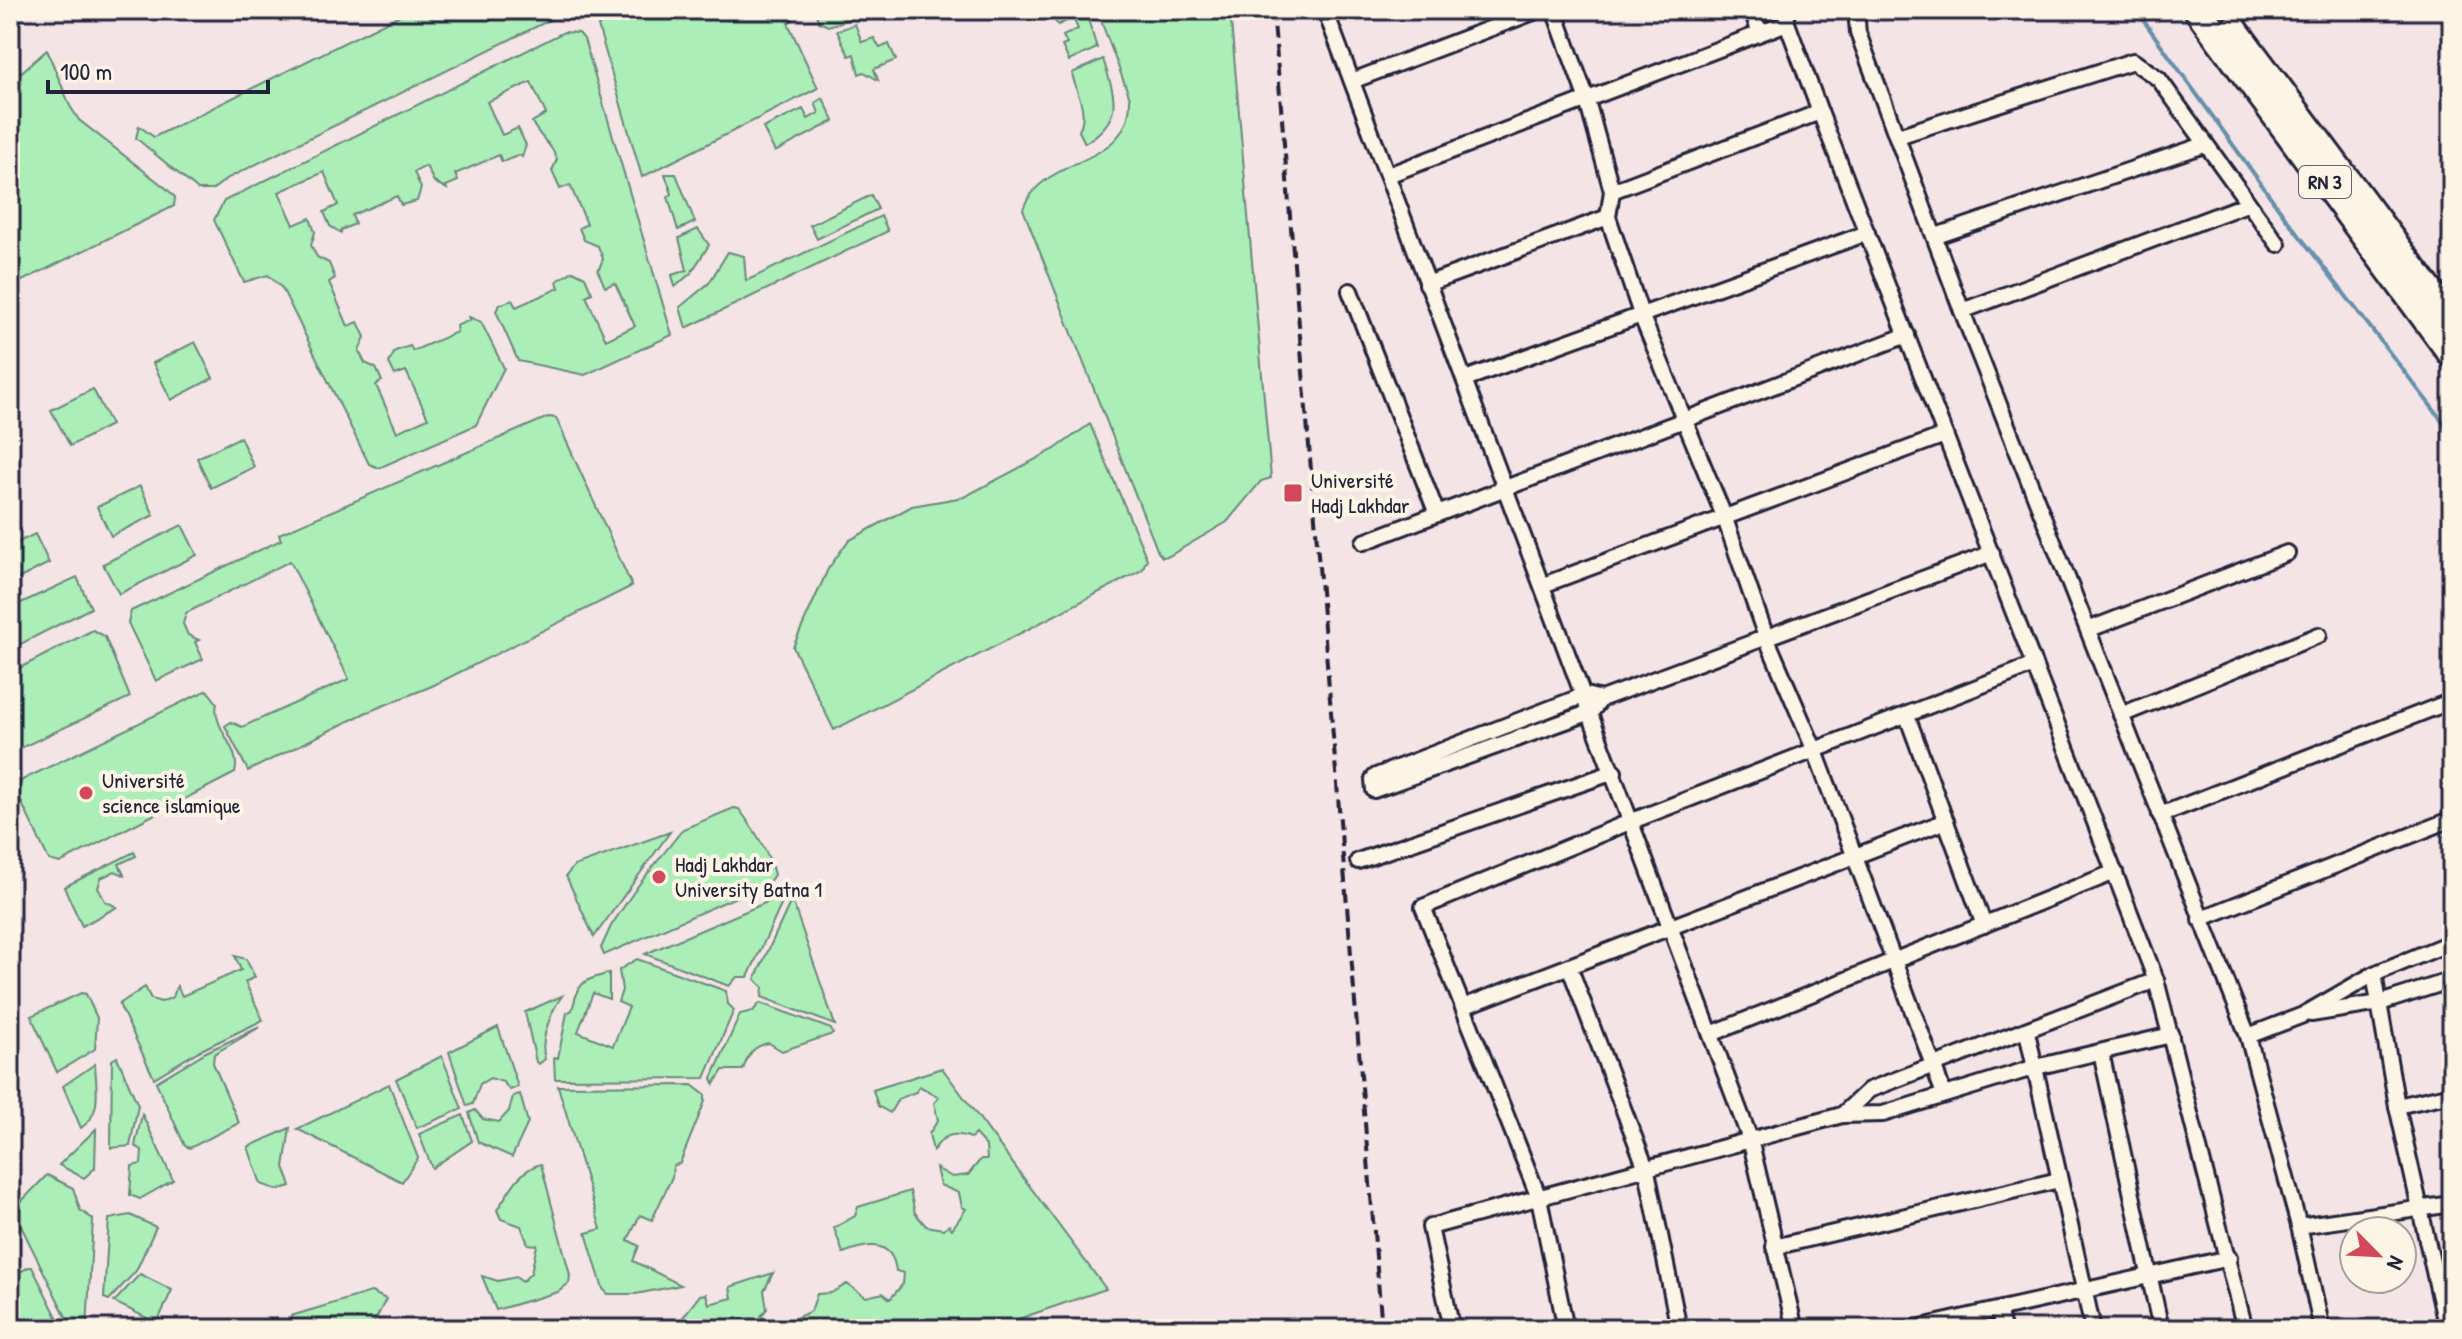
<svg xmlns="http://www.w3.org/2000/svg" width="2462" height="1339" viewBox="0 0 2462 1339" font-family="'Patrick Hand',sans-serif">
<rect width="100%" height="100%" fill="#f4e4e6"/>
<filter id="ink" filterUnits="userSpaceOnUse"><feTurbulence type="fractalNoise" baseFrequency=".0125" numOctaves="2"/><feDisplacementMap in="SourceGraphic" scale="16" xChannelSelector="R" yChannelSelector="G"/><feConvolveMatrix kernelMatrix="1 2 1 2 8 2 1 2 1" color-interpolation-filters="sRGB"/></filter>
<g filter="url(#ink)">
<g fill="#aceeb8" stroke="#67887a" stroke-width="2">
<polygon points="410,10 570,10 228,178 212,190 198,190 136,138 139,126 154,137"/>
<polygon points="622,10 790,10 793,20 788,23 818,88 642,177 598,26 610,14"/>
<polygon points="814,10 882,10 828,26 819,22"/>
<polygon points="1047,10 1085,10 1097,48 1069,61 1062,46 1067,44 1063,36 1078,29 1073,18 1058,25"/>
<path d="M1097,10H1230L1271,478L1261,481L1227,522L1169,556L1162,557L1158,552L1023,209C1042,154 1132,169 1130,98Z"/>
<polygon points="855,24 862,42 874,38 880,48 889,44 896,60 874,69 878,80 864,72 859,74 854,54 849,56 837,31"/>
<path d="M564,32L579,33L584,39L672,335L585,375L518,361L496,311L499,305L512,300L516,307L559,288L557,281L573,271L585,277L592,293L586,296L606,340L635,326L615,283L605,287L598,271L603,259L598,246L584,240L579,228L587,224L570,185L560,189L552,171L557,159C551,142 540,139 532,122L546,114L531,82L487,102L502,135L518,128L526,145L522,157L520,155L502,162L499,155L455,174L458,181L446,186L447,189L434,182L426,166L414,172L421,188L417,201L401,205L397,196L352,215L355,224L341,230V233L330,226L324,212L338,205L324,172L279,192L294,225L310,218L315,232L311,245L317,257L329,263L335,278L329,282L348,326L358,322L365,337L359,351L365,363L376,368L382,381L376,385L397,432L428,418L406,371L395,375L389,363L395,351L410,346L413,351L457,332L456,326L470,320L469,317L481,322L504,368L476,425L379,468L369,464L282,288L268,275L244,282L214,220L224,201Z"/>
<polygon points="47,50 70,106 79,120 167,189 175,197 174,206 10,287 10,82"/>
<path d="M1103,59C1115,97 1125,118 1085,143L1079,131C1089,110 1076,94 1072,73Z"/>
<polygon points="823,98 834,121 775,152 763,128 803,109 808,119 819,113 815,103"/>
<polygon points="665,174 676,174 695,222 678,230 668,197 672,194"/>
<polygon points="871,195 878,209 817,239 810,225"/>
<polygon points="881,216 888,231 686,328 680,307 709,283 728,252 744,256 746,281"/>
<polygon points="698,229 709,245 691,273 675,287 672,275 687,270 679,238"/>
<polygon points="195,342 213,378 171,400 153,363"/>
<polygon points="93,389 111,425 70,446 51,410"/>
<polygon points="548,417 556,418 632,586 432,686 365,713 248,771 225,726 231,722 242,727 349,679 290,561 186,613 183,624 188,635 199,640 195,642 203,659 156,681 128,623 131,611 281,540 279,534"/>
<polygon points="1090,424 1147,559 1142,570 834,730 793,647 828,569 848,541 912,506 964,497 1055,449"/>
<polygon points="240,437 254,467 211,488 197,458"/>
<polygon points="140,486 154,515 111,536 97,507"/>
<polygon points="182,525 197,555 119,594 103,564"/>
<polygon points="35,534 49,563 10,583 10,546"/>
<polygon points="77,577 91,608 11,649 10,608"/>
<polygon points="93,630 105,637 130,697 10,753 10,673"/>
<path d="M207,690L217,703C211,728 242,748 235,773L60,863L49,860L16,791L22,780Z"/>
<path d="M734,808L739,809C753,828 769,851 774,875L768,883L604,955L601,948L611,926L637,887L683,829Z"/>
<polygon points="670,832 594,937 566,876 574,866"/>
<polygon points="134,852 136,856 119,864 124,875 115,871 101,878 98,888 105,901 117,907 82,926 64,887"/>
<polygon points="779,897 782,903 748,977 737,977 729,986 645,954"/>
<polygon points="793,903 835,1025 762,997 763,987 755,979 789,905"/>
<polygon points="235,956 246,959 255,977 245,982 263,1020 197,1052 154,1078 119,1004 145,987 151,999 161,1002 173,997 177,986 182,996 241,970"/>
<path d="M637,959L726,991L728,1004L734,1010L705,1078L555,1079L554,1057L558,1058L567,1013L572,1010C580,981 580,982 609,973V999L593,993L578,1032L613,1046L629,1007L618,1002L622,990L619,970Z"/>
<polygon points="81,993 86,994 97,1018 95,1049 57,1072 31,1016"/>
<path d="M562,996C551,1011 539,1041 545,1059L539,1064L536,1062L525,1012Z"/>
<path d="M760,1003L831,1029L833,1034L782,1051L769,1043C752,1046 748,1055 743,1070H723L714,1084L712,1078L740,1014L753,1011Z"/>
<polygon points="260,1027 214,1054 213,1063 239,1123 190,1148 185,1146 156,1082 206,1052"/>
<polygon points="498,1027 518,1087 510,1090 503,1082 490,1078 480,1084 473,1104 467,1106 449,1052"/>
<polygon points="442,1056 462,1109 417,1128 396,1079"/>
<polygon points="117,1057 138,1105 130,1146 111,1148 112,1060"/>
<path d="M95,1064C96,1088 103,1113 81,1128L63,1086Z"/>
<path d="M942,1068L1106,1289L989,1329H788L789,1321L811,1311L817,1294L831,1293L847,1284L866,1297L883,1293L890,1299L903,1284L904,1273L896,1271C892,1238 866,1244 843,1253L834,1228L855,1216L858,1207L910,1191L915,1213L926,1226L943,1229L949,1225L952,1229L966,1209L962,1207L959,1193L940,1185L936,1168L952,1177L968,1175L981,1159H987L986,1146L975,1134L971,1138C952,1131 943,1135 933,1151L929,1134L938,1120L934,1103L939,1097L919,1086L916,1092L898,1099L890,1113L878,1106L873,1090Z"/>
<polygon points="389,1084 418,1158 402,1182 297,1129"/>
<polygon points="692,1085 705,1095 705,1101 680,1163 673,1166 672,1177 652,1220 640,1215 628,1240 639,1246 633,1261 681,1285 636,1294 608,1294 603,1289 586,1233 601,1229 558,1086"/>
<polygon points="520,1094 528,1123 512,1157 478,1142 469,1113 475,1110 483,1119 499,1122 509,1111 513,1096"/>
<polygon points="142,1114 173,1180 140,1199 130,1195 132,1166 141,1164 142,1150 135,1146"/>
<polygon points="463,1115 472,1141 432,1168 419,1134"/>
<polygon points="290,1128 284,1167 291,1186 278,1190 261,1184 248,1147"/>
<polygon points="96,1129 95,1168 84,1178 59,1165"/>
<path d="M541,1164L570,1275L569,1283L558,1292L496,1310L482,1276L498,1281L516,1277L522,1282L531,1273L537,1245L528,1244L521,1226L501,1219L497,1210C510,1191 518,1170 541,1164Z"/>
<polygon points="47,1175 73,1188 80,1210 93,1219 87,1329 72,1329 13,1210"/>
<polygon points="130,1215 156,1227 136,1271 109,1300 104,1298 109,1219"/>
<polygon points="29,1267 32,1267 63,1329 10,1329 10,1277"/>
<polygon points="773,1273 764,1291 767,1309 761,1316 782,1329 674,1329 700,1295 706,1294 709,1304 732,1298 730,1287"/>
<polygon points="140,1274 172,1290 157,1323 114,1302"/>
<polygon points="371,1292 386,1299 371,1329 295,1329 291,1316"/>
</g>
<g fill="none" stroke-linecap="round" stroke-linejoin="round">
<polyline stroke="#6690ab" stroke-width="4" points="2136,10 2285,217 2444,423 2452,438"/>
<defs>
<g id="street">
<polyline points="1325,10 1750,1139 1795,1329"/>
<polyline points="1554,10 1586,97 1612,191 1608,217 1642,317 1724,516 1766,637 1815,751 1944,1094"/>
<polyline points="1752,10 1759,31"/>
<polyline points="1787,10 1787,23 1820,112 2156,980 2245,1329"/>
<polyline points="1856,10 1858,33 1962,311 2248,1036 2299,1226 2322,1329"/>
<polyline points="1352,81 1539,10"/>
<polyline points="1898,136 2133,61 2159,79 2278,244"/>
<polyline points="1388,175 1787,23"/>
<polyline points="1612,191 1820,112"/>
<polyline points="1936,236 2204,145"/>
<polyline points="1427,284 1608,217"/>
<polyline points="1350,291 1437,514"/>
<polyline points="1962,311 2247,204"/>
<polyline points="1465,379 1867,233"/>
<polyline points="1364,542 1907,335"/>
<polyline points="1543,585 1945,435"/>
<polyline points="2090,629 2287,553"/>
<polyline points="1601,699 1585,695 1376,776 1373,779 1374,790 1591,712 1601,699 1992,553"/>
<polyline points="2121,715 2319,635"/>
<polyline points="1907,716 1984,925"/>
<polyline points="2160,815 2449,702"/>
<polyline points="1358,861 1614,772"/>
<polyline points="2200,919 2452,819"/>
<polyline points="1569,966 1647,1171 1679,1329"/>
<polyline points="2374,974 2397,1106 2447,1329"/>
<polyline points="1463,1007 1946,821"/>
<polyline points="2311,1014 2380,1003 2452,980"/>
<polyline points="2027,1032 2093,1329"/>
<polyline points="1711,1034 2115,872"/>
<polyline points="2248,1036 2303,1015 2374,974 2452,942"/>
<polyline points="2101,1052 2161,1329"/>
<polyline points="2397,1106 2452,1094"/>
<polyline points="1842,1115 1869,1090 2156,980"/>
<polyline points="2299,1226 2452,1204"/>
<polyline points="1774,1247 2059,1180"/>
<polyline points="1999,1312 2003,1329"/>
<polyline points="1452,1329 1430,1227 1842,1115 1883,1114 2036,1067 2171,1035"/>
<polyline points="1566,1329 1539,1198 1423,907 1632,821 2034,665"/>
<polyline points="1912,1329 2229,1258"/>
</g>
<g id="highway">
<polyline points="2198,10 2452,354"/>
<polyline points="2234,29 2452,321"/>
</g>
</defs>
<use href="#street" stroke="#22223b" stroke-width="20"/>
<use href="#highway" stroke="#22223b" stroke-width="32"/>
<use href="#street" stroke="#fcf5e5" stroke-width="14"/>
<use href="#highway" stroke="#fcf5e5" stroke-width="26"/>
<polyline stroke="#22223b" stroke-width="4" stroke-dasharray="12 6" stroke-linecap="butt" points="1273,10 1382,1329"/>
</g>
</g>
<g fill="#d1495b" stroke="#fcf5e5" stroke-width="3">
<rect x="1283" y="483" width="20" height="20" rx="4"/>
<circle cx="86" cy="793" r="8"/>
<circle cx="659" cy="877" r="8"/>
</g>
<g text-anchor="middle" stroke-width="8" stroke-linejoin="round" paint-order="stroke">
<rect fill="#fcf5e5" stroke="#63616e" stroke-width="2" x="2299" y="166" width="52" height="32" rx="6"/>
<g font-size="20" font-weight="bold" fill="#22223b">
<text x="2325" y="189">RN 3</text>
</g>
<g font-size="22" fill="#22223b" stroke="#fcf5e5" text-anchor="start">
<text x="1311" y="488">Université<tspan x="1311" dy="25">Hadj Lakhdar</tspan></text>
<text x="102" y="788">Université<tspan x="102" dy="25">science islamique</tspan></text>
<text x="675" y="872">Hadj Lakhdar<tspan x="675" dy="25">University Batna 1</tspan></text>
</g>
</g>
<rect width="2462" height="1339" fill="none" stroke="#fcf5e5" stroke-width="40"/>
<rect x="20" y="20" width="2422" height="1299" fill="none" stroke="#22223b" stroke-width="3" filter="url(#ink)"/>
<g transform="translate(2378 1255) rotate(114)"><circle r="38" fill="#fcf5e5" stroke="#a5a1a1" stroke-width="2"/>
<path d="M0-6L14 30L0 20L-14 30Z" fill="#d1495b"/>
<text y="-12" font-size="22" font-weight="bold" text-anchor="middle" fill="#22223b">N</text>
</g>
<path d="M48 80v12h220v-12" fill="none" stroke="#22223b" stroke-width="4"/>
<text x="60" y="80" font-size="24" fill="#22223b" stroke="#fcf5e5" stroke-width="6" paint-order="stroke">100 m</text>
</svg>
